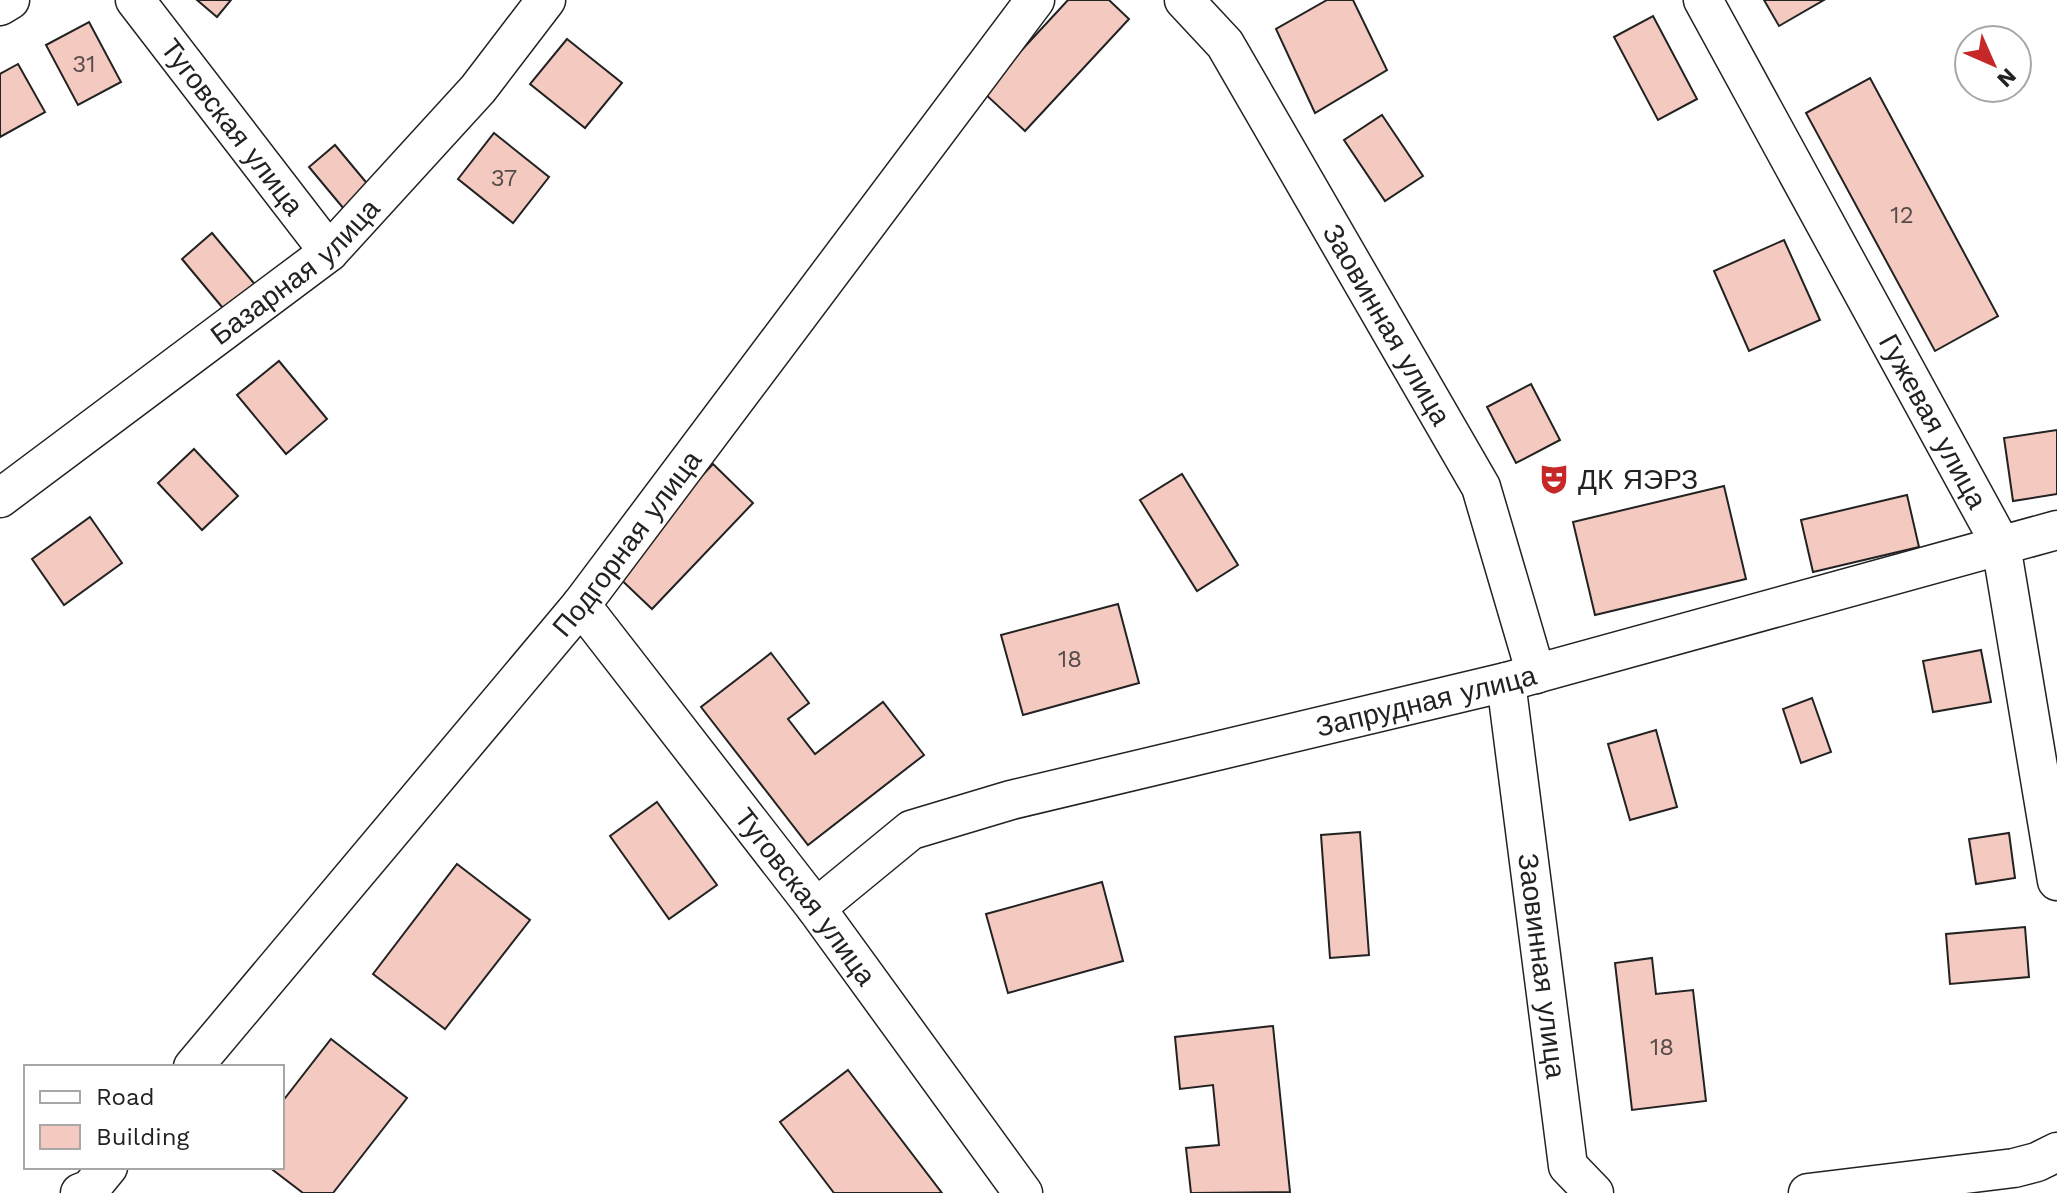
<svg xmlns="http://www.w3.org/2000/svg" width="2057" height="1193" viewBox="0 0 2057 1193" font-family="'Work Sans',sans-serif">
<rect width="100%" height="100%" fill="#fff"/>
<g fill="#f3c9c0" stroke="#222" stroke-width="2">
<polygon points="197,0 231,0 217,17"/>
<polygon points="1068,0 1109,0 1129,19 1025,131 983,92"/>
<polygon points="1327,0 1353,0 1387,70 1315,113 1276,29"/>
<polygon points="1764,0 1824,0 1779,26"/>
<polygon points="1653,16 1697,99 1658,120 1614,37"/>
<polygon points="89,22 121,82 78,105 46,45"/>
<polygon points="567,39 622,83 585,128 530,84"/>
<polygon points="18,64 45,112 0,137 0,74"/>
<polygon points="1870,78 1998,316 1935,351 1806,113"/>
<polygon points="1382,115 1423,176 1385,201 1344,140"/>
<polygon points="494,133 549,177 513,223 458,179"/>
<polygon points="335,145 375,193 349,215 309,167"/>
<polygon points="212,233 263,294 232,319 182,259"/>
<polygon points="1784,240 1820,320 1749,351 1714,271"/>
<polygon points="279,361 327,419 286,454 237,395"/>
<polygon points="1531,384 1560,440 1516,463 1487,407"/>
<polygon points="2057,430 2057,494 2013,501 2004,438"/>
<polygon points="194,449 238,496 202,530 158,483"/>
<polygon points="713,464 753,503 652,609 612,571"/>
<polygon points="1182,474 1238,565 1197,591 1140,500"/>
<polygon points="1724,486 1746,579 1595,615 1573,522"/>
<polygon points="1907,495 1919,547 1813,572 1801,520"/>
<polygon points="90,517 122,563 64,605 32,559"/>
<polygon points="1118,604 1139,683 1023,715 1001,635"/>
<polygon points="1981,650 1991,702 1933,712 1923,661"/>
<polygon points="771,653 809,703 788,719 815,754 883,702 924,755 808,845 701,707"/>
<polygon points="1812,698 1831,752 1801,763 1783,709"/>
<polygon points="1656,730 1677,807 1630,820 1608,744"/>
<polygon points="657,802 717,885 669,919 610,836"/>
<polygon points="1360,832 1369,955 1330,958 1321,835"/>
<polygon points="2009,833 2015,878 1976,884 1969,839"/>
<polygon points="457,864 530,920 445,1029 373,974"/>
<polygon points="1102,882 1123,961 1008,993 986,914"/>
<polygon points="2025,927 2029,977 1950,984 1946,934"/>
<polygon points="1652,958 1656,994 1693,990 1706,1101 1632,1110 1615,963"/>
<polygon points="1273,1026 1290,1192 1191,1193 1186,1148 1219,1145 1213,1085 1180,1089 1175,1037"/>
<polygon points="331,1039 407,1098 333,1193 303,1193 269,1167 282,1167 282,1102"/>
<polygon points="848,1070 942,1193 834,1193 780,1122"/>
</g>
<g fill="none" stroke-linecap="round" stroke-linejoin="round">
<defs>
<g id="minor">
<path id="s1" d="M135,0L329,252"/>
<path id="s2" d="M1184,0L1225,44L1481,487L1536,674"/>
<path id="s3" d="M1703,0L2001,545L2057,881"/>
<polyline points="0,6 10,0"/>
<path id="s4" d="M0,498L329,252L478,89L546,0"/>
<path id="s5" d="M581,605L816,908L1023,1193"/>
<path id="s6" d="M1506,682L1568,1166L1594,1193"/>
<path id="s7" d="M816,908L911,830L1011,800L1506,682L2057,530"/>
<path id="s8" d="M193,1067L581,605L1035,0"/>
<polyline points="80,1193 90,1189 108,1167"/>
<polyline points="1808,1193 2014,1168 2037,1162 2057,1152"/>
</g>
</defs>
<use href="#minor" stroke="#222" stroke-width="41"/>
<use href="#minor" stroke="#fff" stroke-width="38"/>
</g>
<defs>
<symbol id="theatre-bare" viewBox="-9 -9 18 18"><path d="M-5-5.5Q0-4 5-5.5V0Q5 5 0 6Q-5 5-5 0ZM-3.3-2.5H-1v1.5H-3.3ZM1-2.5H3.3v1.5H1ZM-2.8 1Q0 5.5 2.8 1Z" fill="#c62828" stroke="#fff" stroke-width="2.5" paint-order="stroke"/></symbol>
</defs>
<g fill-rule="evenodd">
<use href="#theatre-bare" x="1532" y="457" width="44" height="44"/>
</g>
<g text-anchor="middle" stroke-width="6" stroke-linejoin="round" paint-order="stroke">
<g font-size="24" fill="#564c4a">
<text x="84" y="72">31</text>
<text x="504" y="186">37</text>
<text x="1902" y="223">12</text>
<text x="1070" y="667">18</text>
<text x="1662" y="1055">18</text>
</g>
<g font-size="28" fill="#222" stroke="#fff">
<text dy="10" stroke="none"><textPath href="#s1" startOffset="160">Туговская улица</textPath></text>
<text dy="10" stroke="none"><textPath href="#s4" startOffset="372">Базарная улица</textPath></text>
<text dy="10" stroke="none"><textPath href="#s2" startOffset="384">Заовинная улица</textPath></text>
<text dy="10" stroke="none"><textPath href="#s3" startOffset="480">Гужевая улица</textPath></text>
<text dy="10" stroke="none"><textPath href="#s8" startOffset="680">Подгорная улица</textPath></text>
<text dy="10" stroke="none"><textPath href="#s7" startOffset="654">Запрудная улица</textPath></text>
<text dy="10" stroke="none"><textPath href="#s5" startOffset="368">Туговская улица</textPath></text>
<text dy="10" stroke="none"><textPath href="#s6" startOffset="286">Заовинная улица</textPath></text>
</g>
<g font-size="28" fill="#222" stroke="#fff" text-anchor="start">
<text x="1578" y="489">ДК ЯЭРЗ</text>
</g>
</g>
<rect x="24" y="1065" width="260" height="104" fill="#ffffff" stroke="#a7a7a7" stroke-width="2"/>
<rect x="40" y="1091" width="40" height="12" fill="#ffffff" stroke="#a7a7a7" stroke-width="2"/>
<text x="96" y="1105" font-size="24" fill="#222222">Road</text>
<rect x="40" y="1125" width="40" height="24" fill="#f3c9c0" stroke="#a7a7a7" stroke-width="2"/>
<text x="96" y="1145" font-size="24" fill="#222222">Building</text>
<g transform="translate(1993 64) rotate(135)"><circle r="38" fill="#ffffff" stroke="#a7a7a7" stroke-width="2"/>
<path d="M0-6L14 30L0 20L-14 30Z" fill="#c62828"/>
<text y="-12" font-size="22" font-weight="bold" text-anchor="middle" fill="#222222">N</text>
</g>
</svg>
